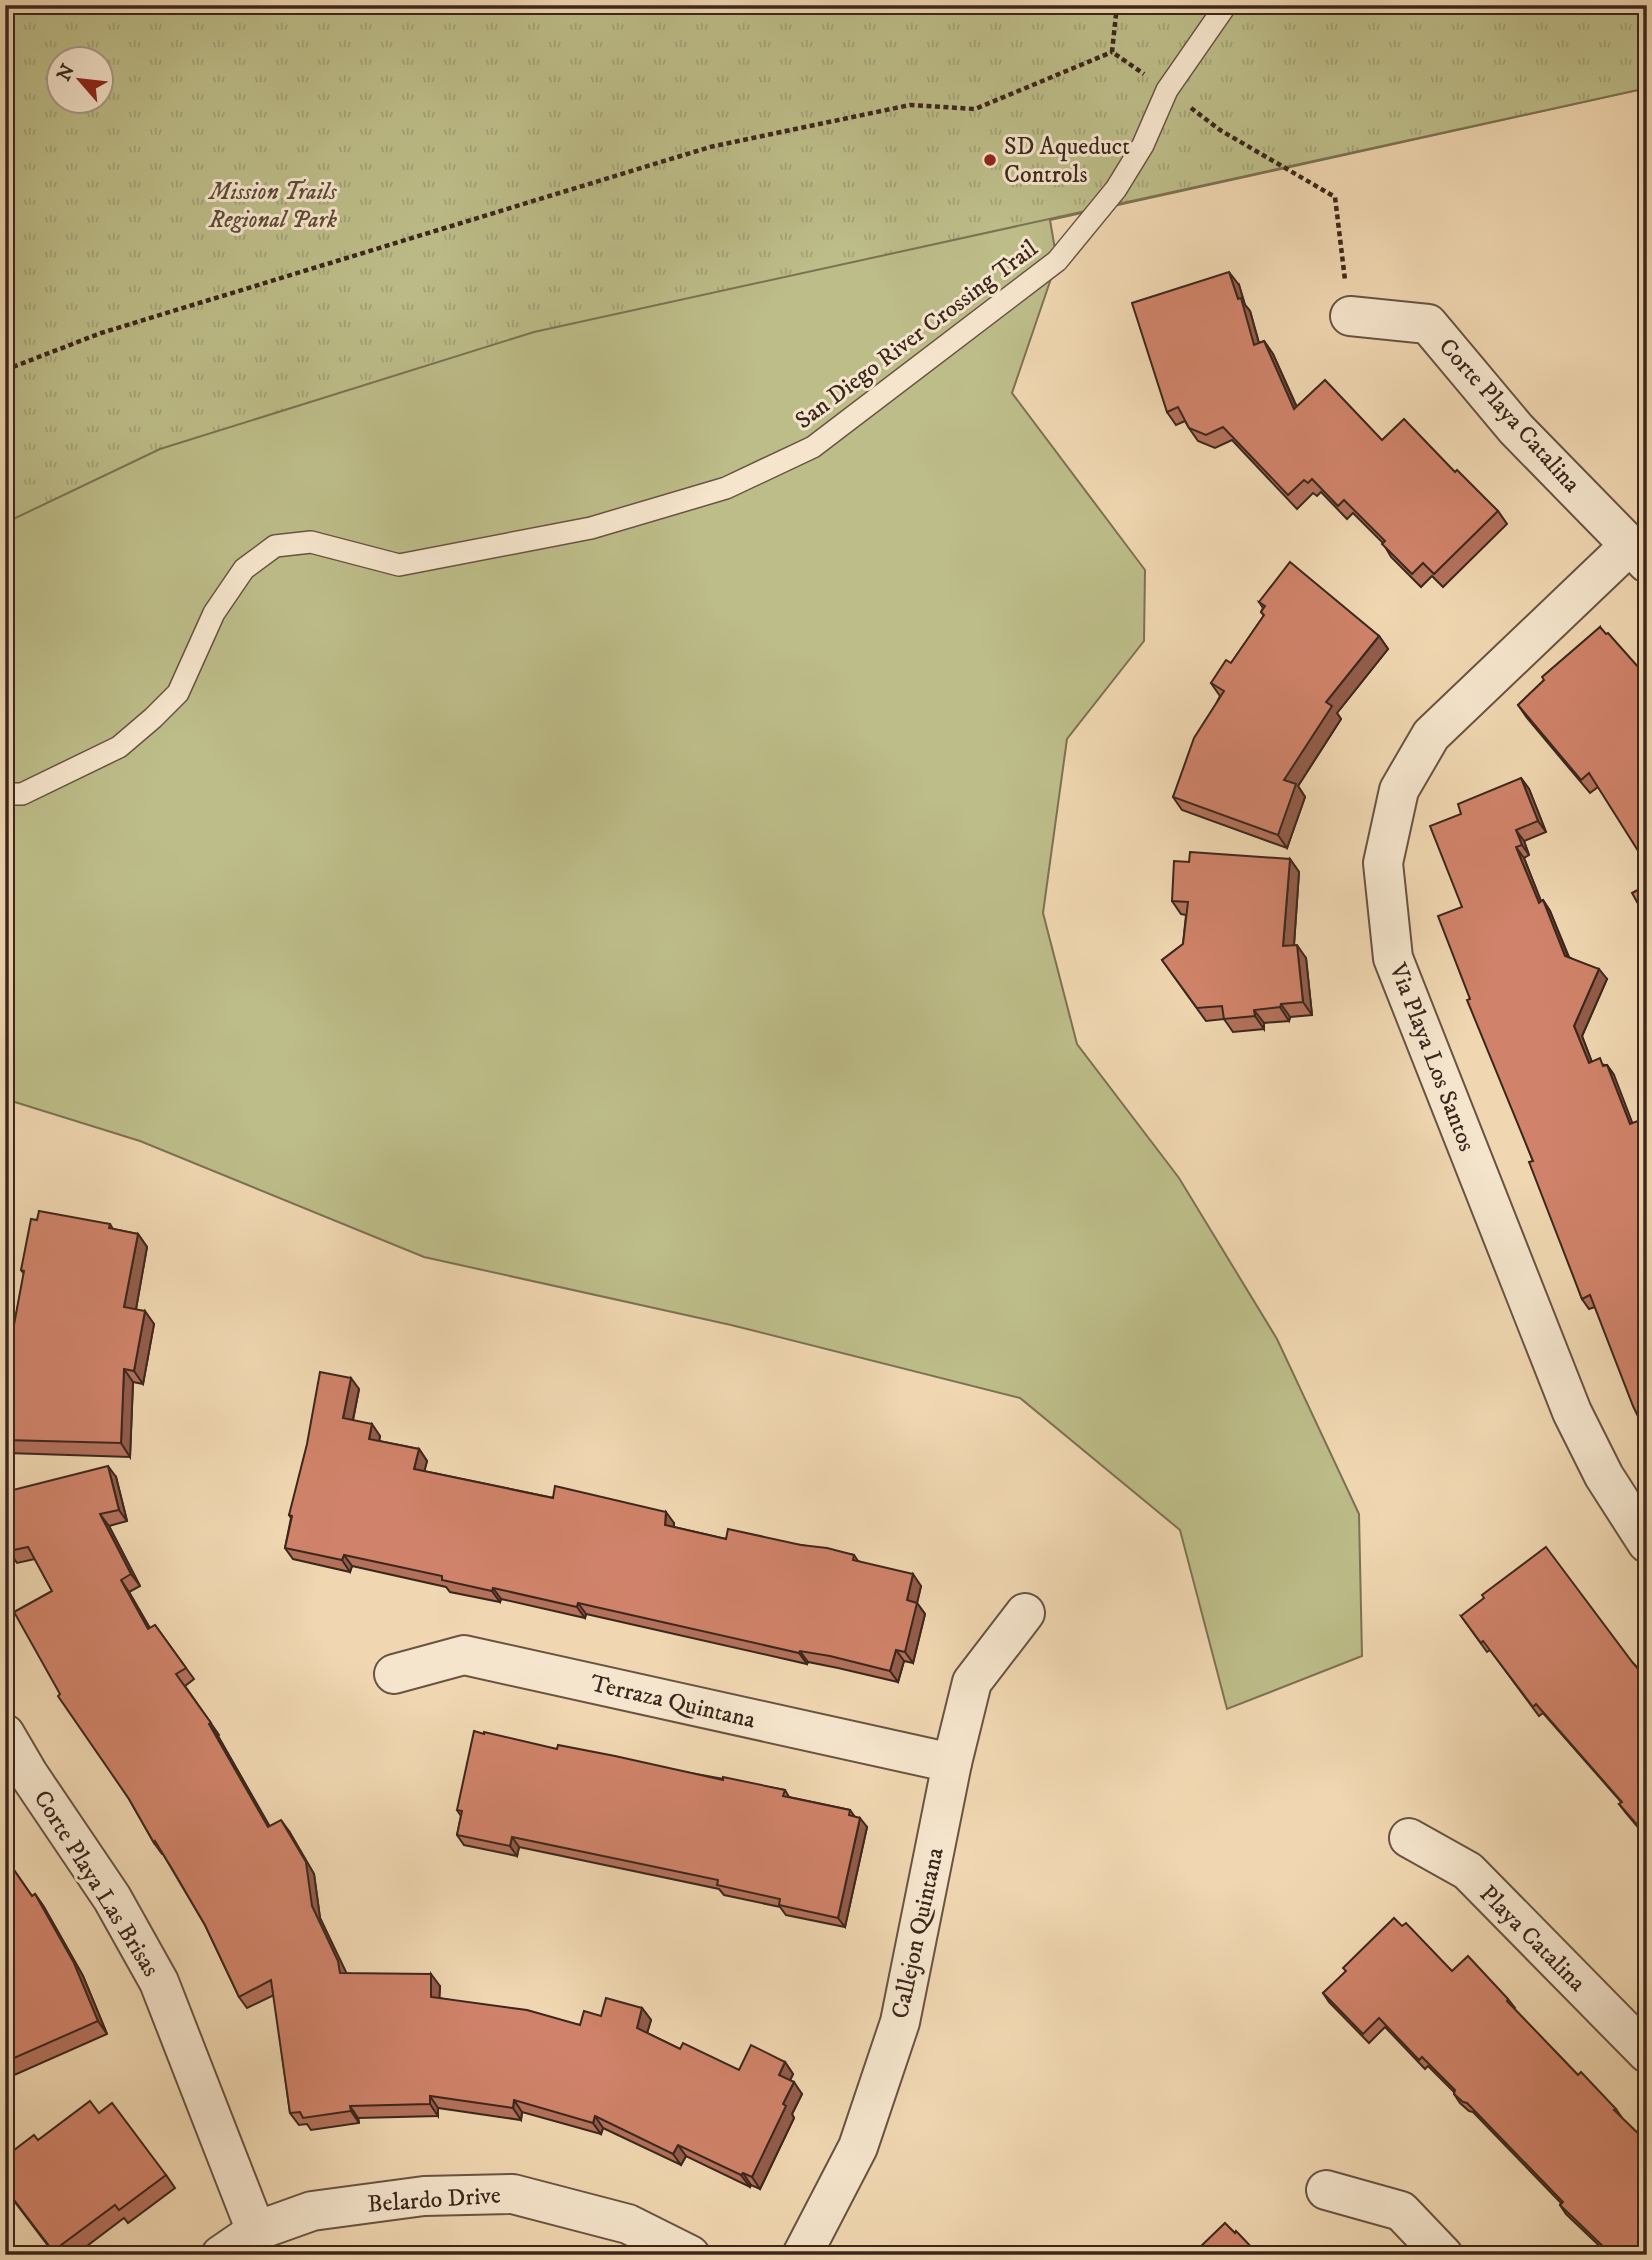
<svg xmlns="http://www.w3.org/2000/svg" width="1652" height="2260" viewBox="0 0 1652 2260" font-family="'IM FELL DW Pica',serif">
<defs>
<pattern id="park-tufts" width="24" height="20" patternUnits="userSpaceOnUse" patternTransform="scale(1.75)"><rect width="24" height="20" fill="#bdbd89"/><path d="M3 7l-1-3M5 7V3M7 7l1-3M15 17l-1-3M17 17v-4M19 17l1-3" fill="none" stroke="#a3a276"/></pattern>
</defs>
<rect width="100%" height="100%" fill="#f0d7b1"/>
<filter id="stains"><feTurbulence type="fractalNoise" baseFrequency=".00286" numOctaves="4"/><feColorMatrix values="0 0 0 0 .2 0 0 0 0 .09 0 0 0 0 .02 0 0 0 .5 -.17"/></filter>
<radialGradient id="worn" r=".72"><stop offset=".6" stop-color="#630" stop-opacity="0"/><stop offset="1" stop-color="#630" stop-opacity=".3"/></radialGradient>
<path fill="#bdbd89" stroke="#7c7253" stroke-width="2" fill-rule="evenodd" d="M5,5H1647V88L1050,220L1057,261L1012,393L1145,570L1144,641L1067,739L1043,913L1077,1044L1179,1178L1277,1339L1359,1514L1362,1656L1227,1709L1180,1530L1020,1398L731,1325L424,1257L140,1141L5,1099ZM60,60H102V102H60Z"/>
<path fill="url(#park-tufts)" stroke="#7c7253" stroke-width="2" fill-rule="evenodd" d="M5,5H1647V88L534,332L160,449L5,523ZM60,60H102V102H60Z"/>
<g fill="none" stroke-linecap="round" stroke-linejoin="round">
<defs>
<polyline id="service" points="5,794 22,794 119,747 153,718 178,693 214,613 244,569 275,546 311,542 399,565 591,528 726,488 813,447 1057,261 1116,189 1143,145 1167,90 1226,5"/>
<g id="minor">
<polyline points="1350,316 1428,324 1516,429 1647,563"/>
<polyline points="1630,545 1431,735 1399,790 1383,863 1393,958 1572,1412 1604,1476 1647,1543"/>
<polyline points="394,1674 464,1655 952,1763"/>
<polyline points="5,1734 29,1775 112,1898 159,1982 256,2231"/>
<polyline points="1409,1838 1468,1871 1647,2053"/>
<polyline points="1326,2190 1401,2211 1443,2255"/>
<polyline points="221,2255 256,2231 312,2211 424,2196 513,2194 628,2224 690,2255"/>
<polyline points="802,2255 858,2147 900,2022 952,1763 972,1682 1025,1613"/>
</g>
</defs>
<use href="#service" stroke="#695342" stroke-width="24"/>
<use href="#minor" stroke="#695342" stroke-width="42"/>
<g stroke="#3c271d" stroke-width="4.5" stroke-dasharray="5 3.5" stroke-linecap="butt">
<polyline points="1117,5 1112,52 1144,74"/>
<polyline points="1191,108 1220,130 1335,197 1345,280"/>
<polyline points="5,370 101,333 710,147 910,105 975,109 1112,52"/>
</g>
<use href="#service" stroke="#f5e5cc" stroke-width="21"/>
<use href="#minor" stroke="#f5e5cc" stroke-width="38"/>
</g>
<g fill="#b3715b" stroke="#3c271d" stroke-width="2">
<polygon points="1239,285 1245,305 1250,311 1259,343 1264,341 1273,354 1297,407 1382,440 1455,472 1498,511 1507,524 1443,587 1432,576 1421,587 1391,557 1383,543 1353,513 1347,519 1321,492 1317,496 1313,493 1297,509 1232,440 1215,448 1198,441 1189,428 1185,421 1176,425 1167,412"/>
<polygon points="1259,602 1379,636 1388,649 1337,713 1341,719 1298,786 1305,797 1287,848 1182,810 1173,797 1220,696 1211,683 1231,663 1264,616 1261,612 1263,608"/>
<polygon points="1600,627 1598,787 1590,793 1527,718 1518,705"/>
<polygon points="1521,778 1529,789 1546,832 1524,841 1529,855 1524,858 1541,901 1543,900 1550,911 1569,957 1607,979 1582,1036 1592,1062 1605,1065 1607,1065 1614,1075 1595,1307 1589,1309 1582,1299 1533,1161 1470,999 1461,814"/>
<polygon points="1290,859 1299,872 1294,945 1306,958 1312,1015 1290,1017 1289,1021 1264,1023 1264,1029 1233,1032 1224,1019 1206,1021 1162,960 1183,944 1186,915 1181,914 1172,901 1189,862"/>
<polygon points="37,1220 110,1224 113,1229 138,1234 147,1247 136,1309 154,1324 143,1384 133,1382 130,1457 7,1453 5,1450 5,1373 24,1274 21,1270"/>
<polygon points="359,1389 353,1420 380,1436 379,1441 419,1449 427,1461 424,1471 674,1523 674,1527 726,1539 801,1545 854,1555 858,1561 921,1586 917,1603 925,1614 913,1663 904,1661 898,1682 838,1668 808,1662 807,1664 586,1614 585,1618 501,1599 500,1602 450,1592 446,1587 352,1566 350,1572 293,1559 285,1548 291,1518 289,1515"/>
<polygon points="116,1477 127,1521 109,1526 140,1586 129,1592 150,1628 155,1625 194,1679 185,1686 219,1735 218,1736 269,1826 289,1831 314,1874 320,1918 346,1973 440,1986 439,1998 580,2025 601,2016 642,2008 651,2020 647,2033 680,2049 739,2070 785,2062 793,2074 790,2080 802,2094 792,2114 794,2118 760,2189 751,2185 750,2187 686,2156 681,2165 603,2128 601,2134 522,2112 521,2120 438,2108 438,2116 358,2118 359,2123 311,2130 307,2124 299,2125 290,2113 274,1995 247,2008 239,1997 205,1925 163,1854 162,1854 154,1843 129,1799 60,1694 52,1591 35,1559 17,1563 9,1551"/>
<polygon points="1461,1616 1633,1663 1647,1679 1647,1838 1626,1813 1619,1804 1622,1803 1543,1713 1539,1716 1490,1650 1487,1652"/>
<polygon points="557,1749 785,1790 789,1797 850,1810 855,1817 867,1827 845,1927 786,1915 780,1907 724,1895 719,1889 519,1847 517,1856 464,1845 457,1835 461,1816 457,1810"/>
<polygon points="5,1857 32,1896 35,1894 44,1907 83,1976 107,2034 12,2076 5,2066"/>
<polygon points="1402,1926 1452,1971 1508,1999 1515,2008 1514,2009 1578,2075 1616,2109 1622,2118 1647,2255 1609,2255 1566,2214 1560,2205 1561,2203 1473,2112 1469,2111 1460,2103 1454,2094 1454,2092 1428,2066 1425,2069 1385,2027 1369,2043 1329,2002 1323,1993"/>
<polygon points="99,2113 166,2175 175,2188 128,2223 124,2218 75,2255 55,2255 5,2189 5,2157 38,2140"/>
</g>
<g fill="#925c4a" stroke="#3c271d" stroke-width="2">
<polygon points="1229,272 1239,285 1245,305 1250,311 1263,358 1254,345"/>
<polygon points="1264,341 1273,354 1303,422 1294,409"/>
<polygon points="1379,636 1388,649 1337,713 1341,719 1298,786 1305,797 1287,848 1278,835 1284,780 1326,702"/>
<polygon points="1521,778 1529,789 1546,832 1538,821"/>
<polygon points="1516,830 1524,841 1529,855 1522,845"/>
<polygon points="1516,847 1524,858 1546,914 1539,903"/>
<polygon points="1290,859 1299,872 1293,959 1283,946"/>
<polygon points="1543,900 1550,911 1572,967 1565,956"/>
<polygon points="1297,945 1306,958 1312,1015 1303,1002"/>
<polygon points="1599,969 1607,979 1582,1036 1596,1073 1589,1063 1574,1026"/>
<polygon points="1281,1004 1290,1017 1289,1021 1280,1007"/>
<polygon points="1254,1010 1264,1023 1264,1029 1255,1016"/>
<polygon points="1607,1065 1614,1075 1637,1135 1630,1124"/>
<polygon points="138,1234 147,1247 134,1320 124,1307"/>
<polygon points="145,1311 154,1324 143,1384 134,1371"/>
<polygon points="124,1369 133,1382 130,1457 121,1443"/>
<polygon points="351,1378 359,1389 351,1429 343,1418"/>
<polygon points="372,1424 380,1436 377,1451 369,1439"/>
<polygon points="419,1449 427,1461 422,1481 414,1469"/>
<polygon points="108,1466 116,1477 127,1521 119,1510"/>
<polygon points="666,1512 674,1523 673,1536 665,1525"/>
<polygon points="100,1514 109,1526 140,1586 131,1574"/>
<polygon points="344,1555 352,1566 350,1572 342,1560"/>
<polygon points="913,1574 921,1586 917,1603 925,1614 913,1663 905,1652 907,1600"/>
<polygon points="121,1580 129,1592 157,1641 148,1629"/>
<polygon points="493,1588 501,1599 500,1602 492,1591"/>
<polygon points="578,1603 586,1614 585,1618 577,1607"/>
<polygon points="896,1650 904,1661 898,1682 890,1671"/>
<polygon points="800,1651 808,1662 807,1664 799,1653"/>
<polygon points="209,1724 218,1736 277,1839 268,1827"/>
<polygon points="860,1818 867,1827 845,1927 838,1918"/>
<polygon points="281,1820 289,1831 314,1874 320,1918 346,1972 348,1985 340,1973 312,1906"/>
<polygon points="512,1837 519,1847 517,1856 510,1846"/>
<polygon points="35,1894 44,1907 83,1976 107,2034 98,2021"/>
<polygon points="431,1974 440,1986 439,2009 431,1997"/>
<polygon points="642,2008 651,2020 645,2040 637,2028"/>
<polygon points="785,2062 793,2074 787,2087 779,2075"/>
<polygon points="794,2082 802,2094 792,2114 794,2118 760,2189 752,2177 783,2104"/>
<polygon points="430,2096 438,2108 438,2116 430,2104"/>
<polygon points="514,2100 522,2112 521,2120 513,2108"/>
<polygon points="350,2106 358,2118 359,2123 351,2111"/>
<polygon points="595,2116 603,2128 601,2134 593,2123"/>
<polygon points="678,2145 686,2156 681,2165 673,2154"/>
<polygon points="743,2173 751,2185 750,2187 741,2175"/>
</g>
<g fill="#d0836a" stroke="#3c271d" stroke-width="2">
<polygon points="1229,272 1238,299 1241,298 1254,345 1264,341 1294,409 1325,380 1382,440 1404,419 1455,472 1457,470 1498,511 1434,574 1423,563 1412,574 1382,544 1385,541 1344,500 1338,506 1312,479 1308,483 1304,480 1288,495 1223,427 1206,435 1189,428 1178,407 1167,412 1132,303"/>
<polygon points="1290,562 1379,636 1326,702 1332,706 1284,780 1296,784 1278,835 1173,797 1194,738 1224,691 1211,683 1226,660 1231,663 1264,615 1261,612 1265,606 1259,602"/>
<polygon points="1600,627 1606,634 1608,633 1647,677 1647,865 1589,773 1581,780 1518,705 1544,680 1542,677"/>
<polygon points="1521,778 1538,821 1516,830 1522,845 1516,847 1539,903 1543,900 1565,956 1599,969 1574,1026 1589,1063 1600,1058 1603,1066 1607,1065 1630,1124 1643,1119 1647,1128 1647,1435 1633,1406 1590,1295 1582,1299 1529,1162 1533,1161 1467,1000 1470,999 1438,916 1462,907 1430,826 1461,814 1458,804"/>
<polygon points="1190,852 1290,859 1283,946 1297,945 1303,1002 1281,1004 1280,1007 1254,1010 1255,1016 1224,1019 1222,1006 1197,1008 1162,960 1183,944 1188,902 1172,901 1174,861 1189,862"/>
<polygon points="1647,885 1647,920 1632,893"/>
<polygon points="39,1211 110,1224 109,1228 138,1234 124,1307 145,1311 134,1371 124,1369 121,1443 5,1440 5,1373 24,1271 21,1270 31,1219 37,1220"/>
<polygon points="320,1372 351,1378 343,1418 372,1424 369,1439 419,1449 414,1469 553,1498 555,1486 666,1512 665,1525 726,1539 728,1529 801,1545 827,1548 854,1555 853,1560 913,1574 907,1600 917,1603 905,1652 896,1650 890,1671 830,1656 800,1651 799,1653 578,1603 577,1607 493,1588 492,1591 442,1580 442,1576 344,1555 342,1560 285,1548 292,1516 289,1515 307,1444"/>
<polygon points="108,1466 119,1510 100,1514 131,1574 121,1580 148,1629 155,1625 186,1668 176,1674 211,1723 209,1724 268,1827 281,1820 306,1862 312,1906 338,1961 340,1973 431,1974 431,1997 527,2010 580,2025 584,2011 601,2016 606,1998 642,2008 637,2028 680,2049 683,2043 739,2070 751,2045 785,2062 779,2075 794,2082 783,2104 786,2106 752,2177 743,2173 741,2175 678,2145 673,2154 595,2116 593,2123 514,2100 513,2108 430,2096 430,2104 350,2106 351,2111 303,2118 300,2112 290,2113 271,1980 239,1997 205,1925 171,1867 155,1841 154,1843 129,1799 58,1696 60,1694 14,1612 52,1591 28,1547 9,1551 5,1535 5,1492"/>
<polygon points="1546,1547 1633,1663 1647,1679 1647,1836 1619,1804 1622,1802 1536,1704 1533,1707 1483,1641 1481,1643 1461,1616 1484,1598 1482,1595"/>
<polygon points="474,1731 484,1734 484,1732 557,1749 558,1745 615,1756 723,1780 723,1777 785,1790 783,1796 850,1810 849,1815 860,1818 838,1918 779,1905 780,1899 717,1885 718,1880 512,1837 510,1846 457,1835 462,1811 457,1810"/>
<polygon points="5,1857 32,1896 35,1894 74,1963 98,2021 5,2062"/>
<polygon points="1394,1918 1402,1926 1406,1923 1452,1971 1468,1956 1508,1999 1507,2001 1578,2075 1581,2072 1616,2109 1614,2110 1647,2142 1647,2255 1612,2255 1560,2205 1563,2202 1467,2103 1463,2102 1454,2094 1455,2090 1422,2057 1419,2060 1379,2018 1363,2034 1323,1993 1346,1971 1343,1968"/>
<polygon points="90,2101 99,2113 112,2103 166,2175 119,2210 115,2205 53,2251 5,2188 5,2157 34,2135 38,2140"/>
<polygon points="1225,2223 1235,2233 1236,2231 1259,2255 1202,2255 1197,2250"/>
</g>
<circle fill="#8f2418" stroke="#f5e5cc" stroke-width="2.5" cx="990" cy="160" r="7"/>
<g text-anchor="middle" stroke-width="6" stroke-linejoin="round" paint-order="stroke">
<g font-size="24" fill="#3c271d" stroke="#f5e5cc" text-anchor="start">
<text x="1004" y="154">SD Aqueduct<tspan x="1004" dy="28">Controls</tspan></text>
</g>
<g font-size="24" font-style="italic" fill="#5c4c38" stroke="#f5e5cc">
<text x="273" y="199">Mission Trails<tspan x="273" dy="28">Regional Park</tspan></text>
</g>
<g font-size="24" fill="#3c271d" stroke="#f5e5cc">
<text transform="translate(916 334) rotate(-37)" y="8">San Diego River Crossing Trail</text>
<text transform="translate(1510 415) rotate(48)" y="8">Corte Playa Catalina</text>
<text transform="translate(1433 1057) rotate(69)" y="8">Via Playa Los Santos</text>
<text transform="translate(673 1701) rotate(13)" y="8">Terraza Quintana</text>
<text transform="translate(97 1883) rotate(58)" y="8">Corte Playa Las Brisas</text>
<text transform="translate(917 1933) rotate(-78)" y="8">Callejon Quintana</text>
<text transform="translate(1533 1938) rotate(45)" y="8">Playa Catalina</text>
<text transform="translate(434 2199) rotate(-4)" y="8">Belardo Drive</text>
</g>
</g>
<rect width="1652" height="2260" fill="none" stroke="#f0d7b1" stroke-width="28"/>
<rect x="7" y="7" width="1638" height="2246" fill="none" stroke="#3c271d" stroke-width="3.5"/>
<rect x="14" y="14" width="1624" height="2232" fill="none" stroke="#3c271d" stroke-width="2"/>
<g transform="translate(80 80) rotate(298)"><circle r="33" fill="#f5e5cc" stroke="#ab9986" stroke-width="2"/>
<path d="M0-5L12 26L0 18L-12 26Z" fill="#8f2418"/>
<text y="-10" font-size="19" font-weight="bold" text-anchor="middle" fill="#3c271d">N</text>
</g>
<rect width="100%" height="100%" filter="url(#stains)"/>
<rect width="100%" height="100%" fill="url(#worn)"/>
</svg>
